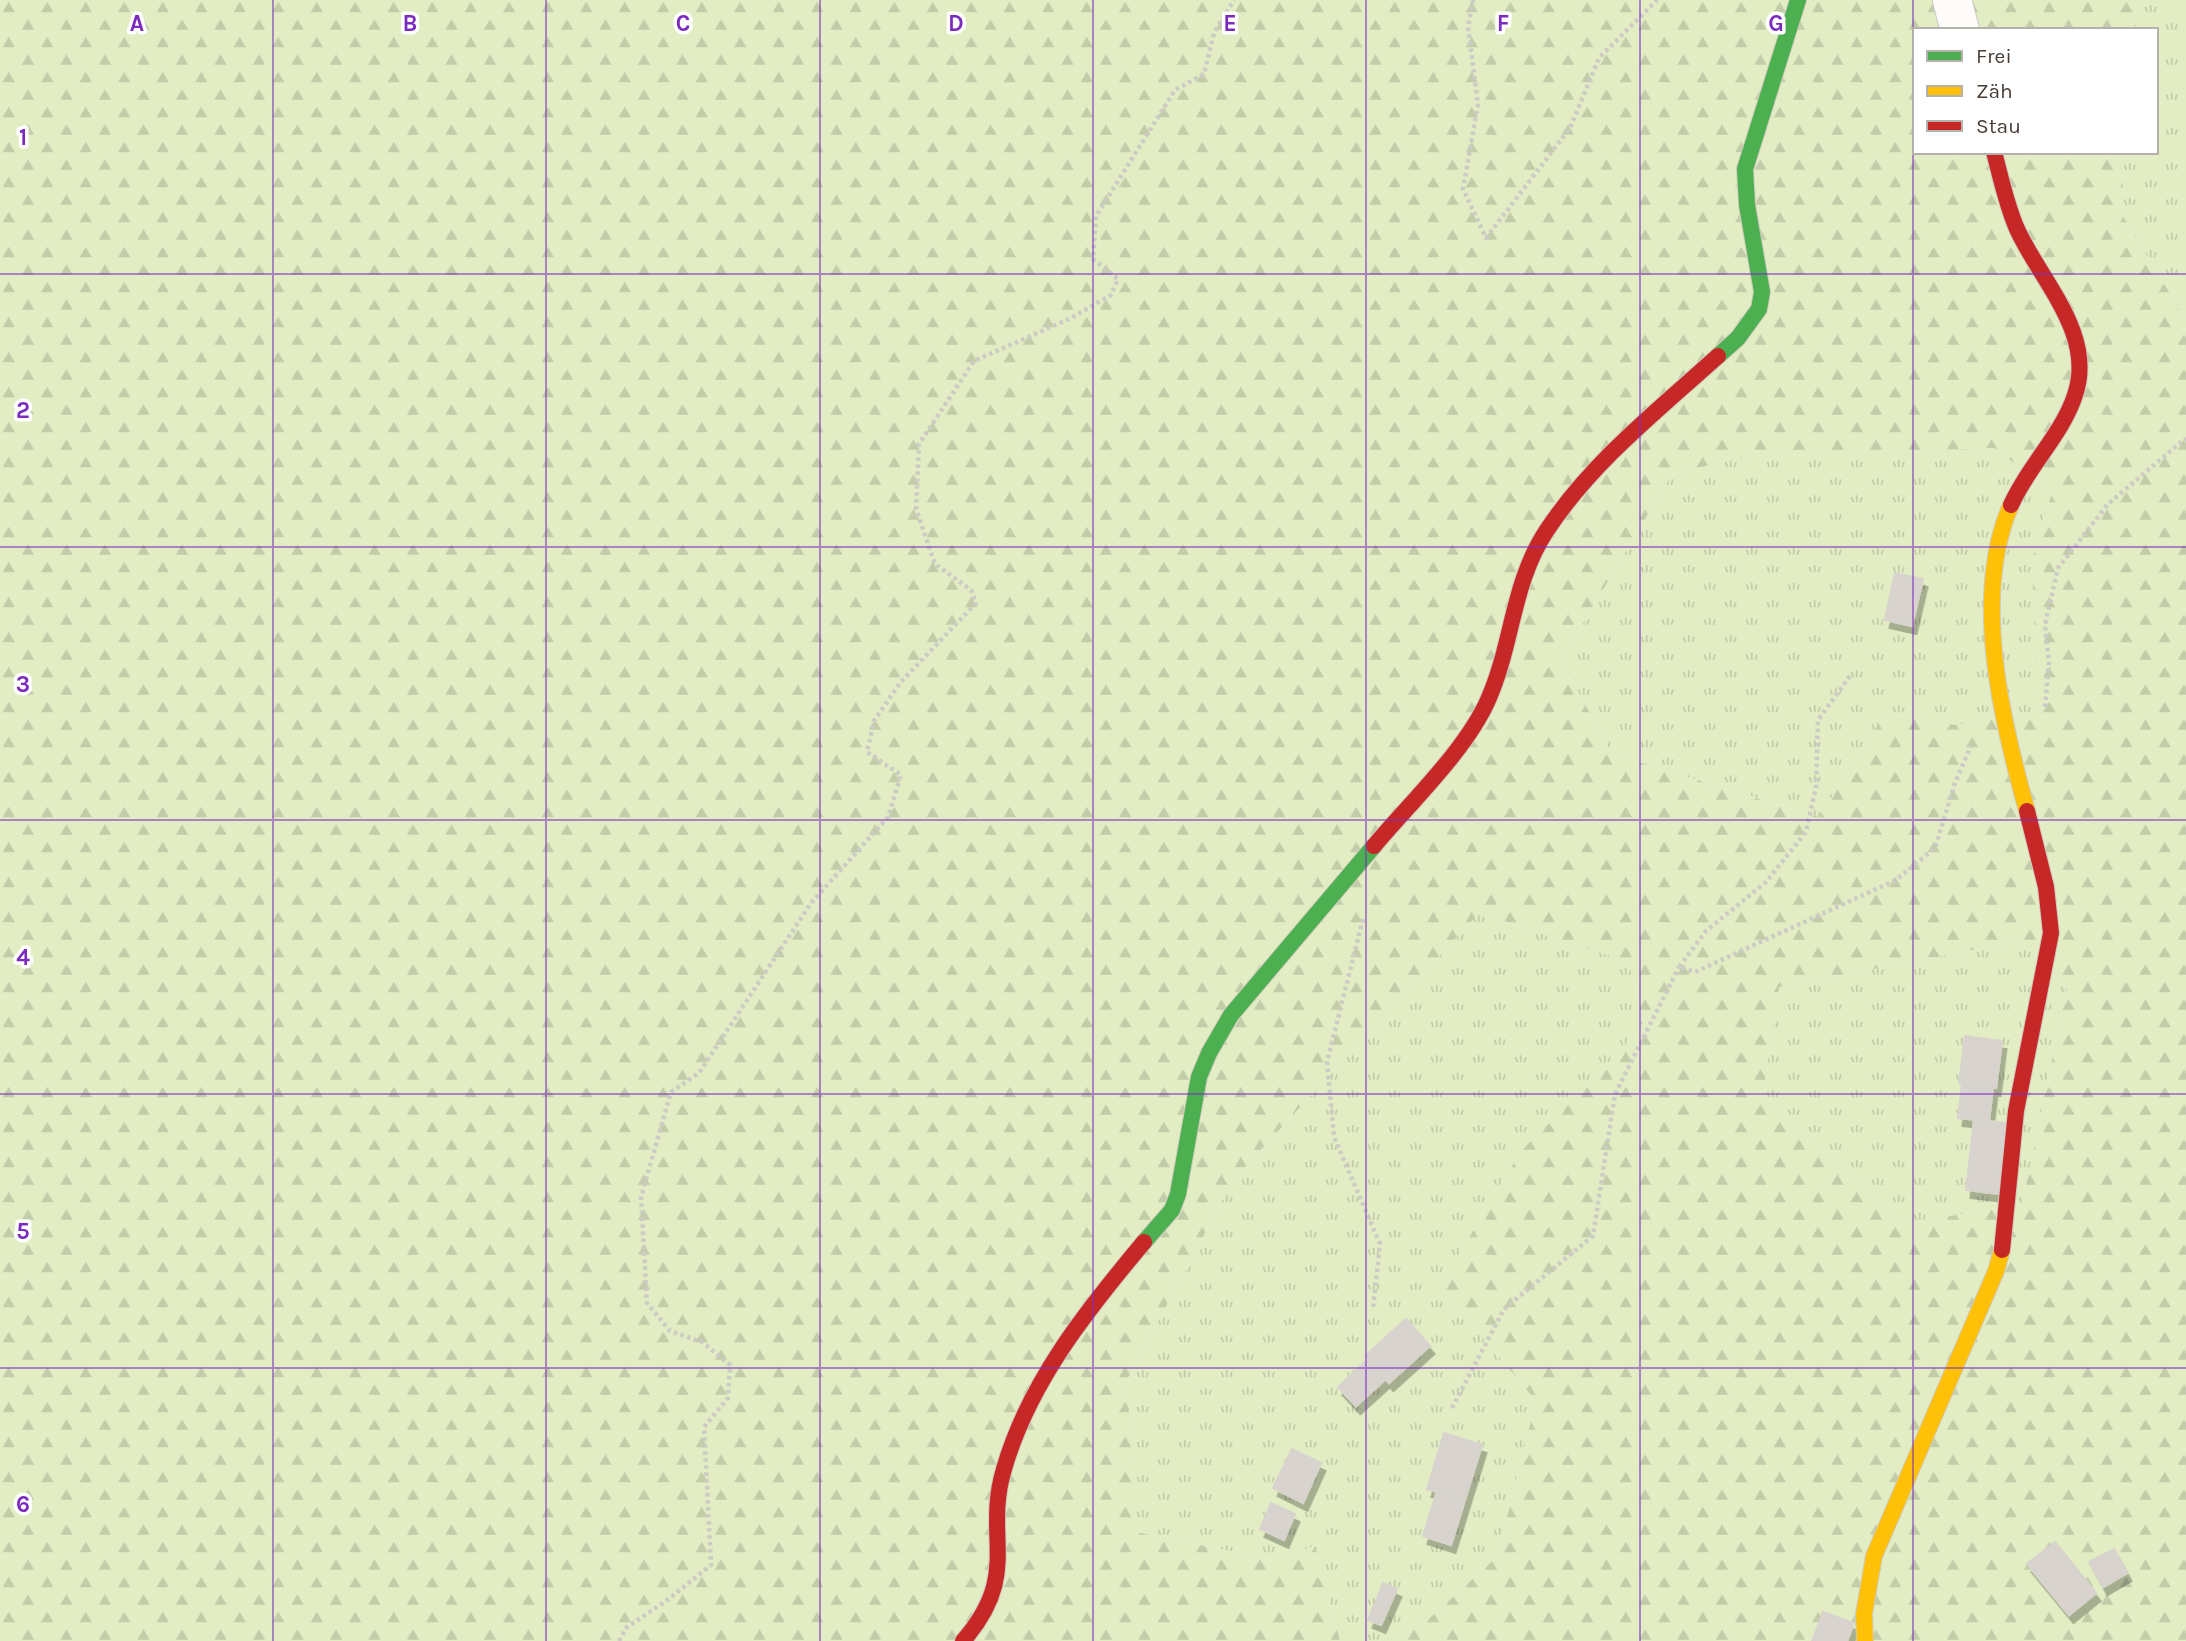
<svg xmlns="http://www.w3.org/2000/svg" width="2186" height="1641" viewBox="0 0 2186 1641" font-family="Karla,sans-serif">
<defs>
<pattern id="grass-tufts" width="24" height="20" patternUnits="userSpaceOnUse" patternTransform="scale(1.75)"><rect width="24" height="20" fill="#e2edc4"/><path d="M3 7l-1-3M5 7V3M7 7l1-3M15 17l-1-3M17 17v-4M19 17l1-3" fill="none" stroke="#c3cca9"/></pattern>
<pattern id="forest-firs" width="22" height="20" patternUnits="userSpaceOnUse" patternTransform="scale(1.75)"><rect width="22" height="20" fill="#e2edc4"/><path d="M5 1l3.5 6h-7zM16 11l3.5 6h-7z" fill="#c3cca9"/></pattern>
<filter id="shadow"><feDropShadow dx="4.5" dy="8" stdDeviation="0" flood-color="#0004"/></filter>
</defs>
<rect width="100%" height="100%" fill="#f0ece7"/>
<g fill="url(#grass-tufts)">
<polygon points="2137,0 2186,0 2186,320 2121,213 2125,152 2156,152 2156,30 2134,30"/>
<polygon points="1995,448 2052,493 2032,560 2038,711 1956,725 1885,714 1820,817 1612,754 1561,660 1672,474 1749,456"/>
<polygon points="1479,913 1629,962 1643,1024 1601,1073 1440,1286 1536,1401 1497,1557 1420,1627 1379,1641 1340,1641 1314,1546 1275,1560 1135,1532 1127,1380 1233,1180"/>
<polygon points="2021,941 2067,989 2022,1205 1898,1224 1763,1092 1778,987"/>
</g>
<path fill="url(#forest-firs)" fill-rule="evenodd" d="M0,0H2137L2134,30H1915V152H2125L2121,213L2186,320V1641H1379L1420,1627L1497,1557L1536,1401L1440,1286L1521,1151L1601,1073L1643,1023L1629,962L1479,913L1233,1180L1127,1380L1136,1532L1275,1560L1315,1546L1340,1641H0ZM1995,448L2052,493L2032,560L2037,711L1956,725L1885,714L1819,817L1612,754L1561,660L1672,474L1749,456ZM2021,941L2067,988L2022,1205L1898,1224L1763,1092L1779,987Z"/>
<g fill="#d8d3ce" stroke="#d8d3cd" stroke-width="2" filter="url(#shadow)">
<polygon points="1895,573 1923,579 1912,626 1885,620"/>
<polygon points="1965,1036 2002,1041 1996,1088 1959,1083"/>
<polygon points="1962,1083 1993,1087 1989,1121 1958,1118"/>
<polygon points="1974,1120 2006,1123 1998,1194 1966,1190"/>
<polygon points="1406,1319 1430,1346 1389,1383 1365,1356"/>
<polygon points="1368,1359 1386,1379 1356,1406 1338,1387"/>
<polygon points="1444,1433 1482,1445 1465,1500 1427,1489"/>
<polygon points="1292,1449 1321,1463 1303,1503 1273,1488"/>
<polygon points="1437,1491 1465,1500 1451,1545 1423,1536"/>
<polygon points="1271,1503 1295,1514 1284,1540 1260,1529"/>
<polygon points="2055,1542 2096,1593 2069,1615 2027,1564"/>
<polygon points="2114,1549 2127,1573 2103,1587 2089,1562"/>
<polygon points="1383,1583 1397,1589 1381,1625 1368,1620"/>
<polygon points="1823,1612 1854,1623 1847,1641 1812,1641"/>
</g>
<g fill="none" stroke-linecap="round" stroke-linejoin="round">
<defs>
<polyline id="street" points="1952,0 1960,30"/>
<g id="fast">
<polyline points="1718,356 1738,338 1759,309 1762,292 1747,205 1745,169 1798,0"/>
<polyline points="1144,1242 1172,1210 1178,1194 1199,1077 1209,1053 1231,1015 1374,846"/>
</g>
<g id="slow">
<path d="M2011,505C1971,596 2002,720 2027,811"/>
<polyline points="1865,1641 1864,1614 1874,1556 1996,1271 2002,1250"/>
</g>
<g id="jam">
<path d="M1994,152C2001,178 2006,204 2017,229C2040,280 2096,334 2075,395C2062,435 2028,466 2011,505"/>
<path d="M1374,846C1410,803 1466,750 1488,700C1513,644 1512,582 1547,530C1592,462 1658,410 1718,356"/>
<polyline points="2002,1250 2016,1111 2051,933 2046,887 2027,811"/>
<path d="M963,1641C1022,1573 983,1539 1004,1469C1029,1382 1087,1310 1144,1242"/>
</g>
</defs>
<use href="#street" stroke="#ccc8c3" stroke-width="40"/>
<use href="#fast" stroke="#d1cabe" stroke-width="18"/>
<use href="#slow" stroke="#d1cabe" stroke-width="18"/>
<use href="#jam" stroke="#d1cabe" stroke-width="18"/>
<g stroke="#cecac5" stroke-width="4.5" stroke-dasharray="3.5 3.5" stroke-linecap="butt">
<polyline points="1473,0 1468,27 1478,104 1463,189 1486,238 1570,128 1599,58 1657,0"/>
<polyline points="1850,676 1818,720 1816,787 1806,832 1766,882 1706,931 1679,967 1695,972 1896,880 1935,848 1955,783 1971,746"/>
<polyline points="2045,707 2049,663 2045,625 2058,568 2108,504 2186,438"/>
<polyline points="1363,919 1327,1062 1334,1137 1380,1244 1373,1309"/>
<polyline points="1452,1408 1504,1309 1593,1236 1615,1094 1679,967"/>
<polyline points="619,1641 627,1627 666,1601 711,1565 704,1427 728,1398 730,1365 702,1342 670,1331 647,1303 641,1197 671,1092 699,1073 811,903 888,817 901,775 867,752 874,721 900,683 976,603 971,590 935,564 916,509 919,444 974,361 1069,319 1111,295 1118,279 1093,259 1096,216 1175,90 1204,74 1214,33 1234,0"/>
</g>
<use href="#street" stroke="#fdfcfb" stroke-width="38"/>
<use href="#fast" stroke="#4caf50" stroke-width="16"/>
<use href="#slow" stroke="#ffc107" stroke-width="16"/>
<use href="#jam" stroke="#c62828" stroke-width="16"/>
</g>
<path fill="none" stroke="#7b2cbf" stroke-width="2" stroke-opacity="0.55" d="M273,0V1641M546,0V1641M820,0V1641M1093,0V1641M1366,0V1641M1640,0V1641M1913,0V1641M0,274H2186M0,547H2186M0,820H2186M0,1094H2186M0,1368H2186"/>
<g font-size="23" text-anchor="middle" font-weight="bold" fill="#7b2cbf" stroke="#fff" stroke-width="7" stroke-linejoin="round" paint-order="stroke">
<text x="137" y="31">A</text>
<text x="410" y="31">B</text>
<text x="683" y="31">C</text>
<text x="956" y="31">D</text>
<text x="1230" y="31">E</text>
<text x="1503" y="31">F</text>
<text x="1776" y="31">G</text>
<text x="23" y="145">1</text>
<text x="23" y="418">2</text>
<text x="23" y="692">3</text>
<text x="23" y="965">4</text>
<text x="23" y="1239">5</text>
<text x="23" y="1512">6</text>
</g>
<rect x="1913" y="28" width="245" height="126" fill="#ffffff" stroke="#b5b1ad" stroke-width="2"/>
<rect x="1927" y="51" width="35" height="10" fill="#4caf50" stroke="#b5b1ad" stroke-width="2"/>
<text x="1976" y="63" font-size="21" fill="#473c33">Frei</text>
<rect x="1927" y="86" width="35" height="10" fill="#ffc107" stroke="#b5b1ad" stroke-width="2"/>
<text x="1976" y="98" font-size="21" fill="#473c33">Zäh</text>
<rect x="1927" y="121" width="35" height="10" fill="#c62828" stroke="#b5b1ad" stroke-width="2"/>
<text x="1976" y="133" font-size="21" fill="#473c33">Stau</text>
</svg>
